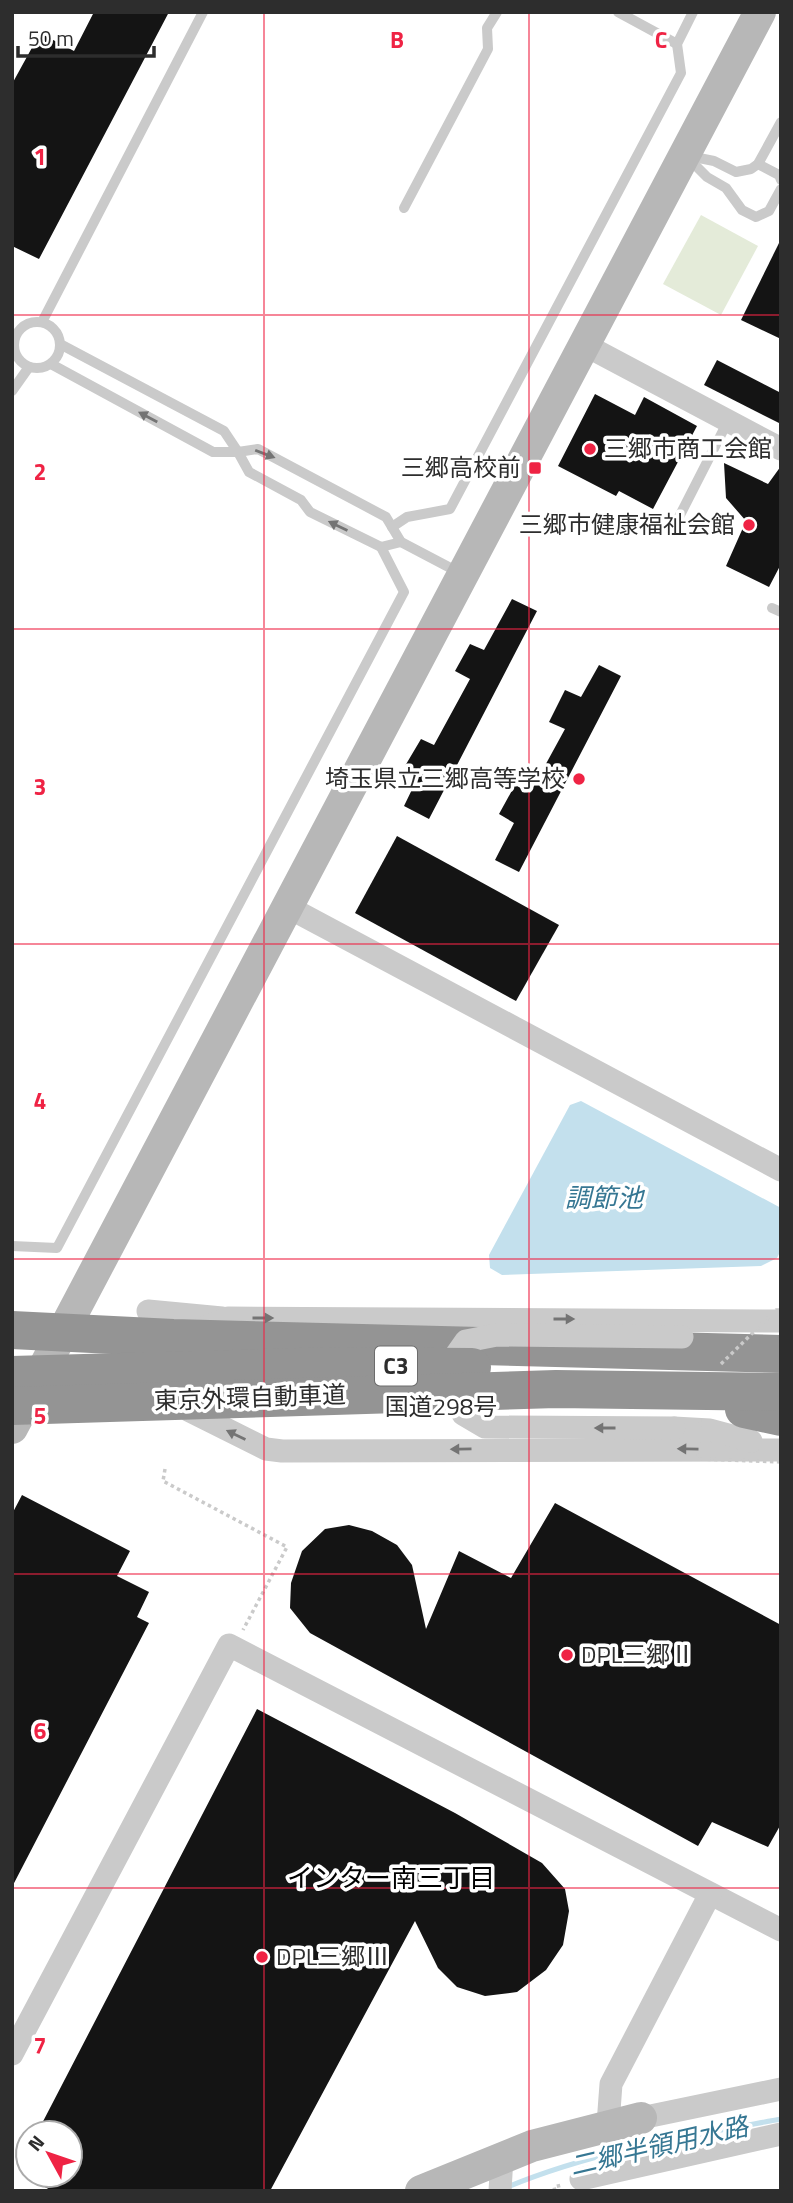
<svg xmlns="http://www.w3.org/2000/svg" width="793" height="2203" viewBox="0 0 793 2203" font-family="'Titillium Web','Noto Sans JP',sans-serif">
<rect width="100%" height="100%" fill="#fff"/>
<polygon fill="#e4ebd9" points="701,215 758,246 721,315 663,284"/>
<polygon fill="#c3e0ed" points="581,1101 781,1208 781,1250 777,1258 761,1266 502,1275 490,1268 489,1255 570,1105"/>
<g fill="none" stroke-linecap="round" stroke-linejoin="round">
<path stroke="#c3e0ed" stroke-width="5" d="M505,2188C593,2151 688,2136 781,2119"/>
</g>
<g fill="#141414">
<polygon points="94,12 169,12 39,259 12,246 12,84 40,33 74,51"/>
<polygon points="781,239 781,339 741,320"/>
<polygon points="717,360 781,393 781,424 704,385"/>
<polygon points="595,394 635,415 644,397 697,426 653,509 619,491 616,496 558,466"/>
<polygon points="724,463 768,484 781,466 781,564 769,587 726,566 746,521 726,498"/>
<polygon points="512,599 537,611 429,819 404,806 420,773 405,766 421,739 434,745 470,679 455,671 470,644 484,650"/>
<polygon points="599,665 621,676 519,872 495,860 514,823 499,814 515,785 530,793 565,729 549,722 565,690 581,697"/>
<polygon points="397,836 559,925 516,1001 355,913"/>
<polygon points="22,1495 130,1551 117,1576 149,1592 137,1617 149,1623 12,1887 12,1514"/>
<polygon points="555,1503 781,1625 781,1824 768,1847 712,1822 698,1846 310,1633 290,1608 291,1583 302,1551 325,1529 349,1525 372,1531 397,1545 412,1565 426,1629 459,1551 511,1578"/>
<polygon points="257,1709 455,1813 542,1863 565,1889 569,1911 563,1945 546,1970 517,1992 485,1996 457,1987 438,1968 415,1921 270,2191 52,2191 23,2175 70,2175 70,2133 37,2133"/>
</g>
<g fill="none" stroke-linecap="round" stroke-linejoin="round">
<g stroke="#cacaca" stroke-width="3.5" stroke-dasharray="3.5 3.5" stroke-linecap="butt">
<polyline points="165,1469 163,1481 287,1547 243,1630"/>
<polyline points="555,2191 554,2187 562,2185"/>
</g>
<g stroke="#cacaca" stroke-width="10">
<polyline points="618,12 677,44"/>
<polyline points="689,156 714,161 736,172 751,169 758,164 781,122"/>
<polyline points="687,157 707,177 726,188 742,210 756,217 769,211 781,189"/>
<polyline points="758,164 779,175 781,180"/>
<polyline points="404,208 488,49 487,28 497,12"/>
<circle cx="37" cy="345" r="23"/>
<polyline points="42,322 203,12"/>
<polyline points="60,344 224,431 238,452 258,449 386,517 401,542 460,573"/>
<polyline points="51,364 213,452 238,452 249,472 301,500 310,512 381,547 401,542"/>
<polyline points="12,391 29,367"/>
<polyline points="678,519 728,421"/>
<polyline points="392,527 407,517 450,509 681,73 677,44 693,12"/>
<polyline points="772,608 781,612"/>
<polyline points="12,1246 57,1248 404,592 381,547"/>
</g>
<g stroke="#cacaca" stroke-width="23">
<polyline points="585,345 781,449"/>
<polyline points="286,906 781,1170"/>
<polyline points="148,1311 222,1318"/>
<polyline points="196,1330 228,1318 781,1321"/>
<polyline points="190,1411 266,1449 282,1451 781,1450"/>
<polyline points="674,1428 710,1430 751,1441"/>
<polyline points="12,2054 229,1645 781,1930"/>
<polyline points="641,2118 781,2089"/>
<polyline points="608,2124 611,2084 710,1894"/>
<polyline points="581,2179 781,2134"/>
<polyline points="500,2191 502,2157"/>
</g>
<g stroke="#b7b7b7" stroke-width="32">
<polyline points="12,1428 760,12"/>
<polyline points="421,2191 532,2146 641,2118"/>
</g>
<g stroke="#949494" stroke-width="38">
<polyline points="12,1330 173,1338 781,1354"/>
<polyline points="744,1409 781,1417"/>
</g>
<g stroke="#cacaca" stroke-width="3.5" stroke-dasharray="3.5 3.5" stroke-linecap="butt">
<polyline points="721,1364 776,1310 781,1310"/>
<polyline points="700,1419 698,1459 781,1462"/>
</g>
<polyline stroke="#cacaca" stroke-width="23" points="674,1428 485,1427 463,1414 455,1397 454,1358 466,1341 497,1335 682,1337"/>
<g stroke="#949494" stroke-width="38">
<polyline points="12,1375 333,1366 472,1367"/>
<polyline points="12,1406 556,1389 781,1392"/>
</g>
</g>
<defs><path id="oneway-solid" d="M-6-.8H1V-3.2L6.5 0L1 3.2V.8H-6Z" transform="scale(1.75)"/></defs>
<g fill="#747474">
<use href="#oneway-solid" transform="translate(148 417) rotate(-152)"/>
<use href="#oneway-solid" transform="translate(265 454) rotate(21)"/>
<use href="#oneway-solid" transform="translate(338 526) rotate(-154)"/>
<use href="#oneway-solid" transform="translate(263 1318)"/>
<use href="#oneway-solid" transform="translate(564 1319)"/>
<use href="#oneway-solid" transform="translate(605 1428) rotate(-180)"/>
<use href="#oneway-solid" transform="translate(236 1435) rotate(-154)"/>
<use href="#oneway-solid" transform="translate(461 1449) rotate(179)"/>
<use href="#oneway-solid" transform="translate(688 1449) rotate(-179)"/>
</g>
<path fill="none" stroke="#ef2344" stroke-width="2" stroke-opacity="0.55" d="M264,12V2191M529,12V2191M12,315H781M12,629H781M12,944H781M12,1259H781M12,1574H781M12,1888H781"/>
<g fill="#ef2344" stroke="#fff" stroke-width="2.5">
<circle cx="590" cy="449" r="7"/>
<rect x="528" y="461" width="14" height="14" rx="3.5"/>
<circle cx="749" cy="525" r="7"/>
<circle cx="579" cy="779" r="7"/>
<circle cx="567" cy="1655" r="7"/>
<circle cx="262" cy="1957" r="7"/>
</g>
<g text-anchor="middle" stroke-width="7" stroke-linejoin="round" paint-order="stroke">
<rect fill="#fff" stroke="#6c6c6c" stroke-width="2" x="375" y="1346.5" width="42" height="39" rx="5"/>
<g font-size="23" font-weight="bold" fill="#2d2d2d">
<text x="396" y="1374">C3</text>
</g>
<g font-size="24" fill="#2d2d2d" stroke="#fff" text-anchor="start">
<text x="604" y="457">三郷市商工会館</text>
<text x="521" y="476" text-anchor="end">三郷高校前</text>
<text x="735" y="533" text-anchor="end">三郷市健康福祉会館</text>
<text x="565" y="787" text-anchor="end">埼玉県立三郷高等学校</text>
<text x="581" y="1663">DPL三郷Ⅱ</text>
<text x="276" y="1965">DPL三郷Ⅲ</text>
</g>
<g font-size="24" fill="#2d2d2d" stroke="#fff">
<text transform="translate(250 1398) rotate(-2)" y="8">東京外環自動車道</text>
<text x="441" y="1415">国道298号</text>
</g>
<g font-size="26" font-style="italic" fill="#367793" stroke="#fff">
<text x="604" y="1207">調節池</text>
<text transform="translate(659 2146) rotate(-13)" y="9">二郷半領用水路</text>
</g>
<g font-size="26" fill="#000" stroke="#fff">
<text x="391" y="1887">インター南三丁目</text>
</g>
</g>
<g font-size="23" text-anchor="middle" font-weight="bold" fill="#ef2344" stroke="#fff" stroke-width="7" stroke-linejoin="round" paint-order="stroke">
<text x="397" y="48">B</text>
<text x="661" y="48">C</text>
<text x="40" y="165">1</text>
<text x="40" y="480">2</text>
<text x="40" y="795">3</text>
<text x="40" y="1109">4</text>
<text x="40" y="1424">5</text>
<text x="40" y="1739">6</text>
<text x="40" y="2054">7</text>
</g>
<rect width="793" height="2203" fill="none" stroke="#2d2d2d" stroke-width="28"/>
<g transform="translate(49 2154) rotate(310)"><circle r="33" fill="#ffffff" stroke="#ababab" stroke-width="2"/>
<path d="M0-5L12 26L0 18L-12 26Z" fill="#ef2344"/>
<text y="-10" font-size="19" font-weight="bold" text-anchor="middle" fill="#2d2d2d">N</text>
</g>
<path d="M18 46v10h136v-10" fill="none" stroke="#2d2d2d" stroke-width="3.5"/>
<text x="28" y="46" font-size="21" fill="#2d2d2d" stroke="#ffffff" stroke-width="5" paint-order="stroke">50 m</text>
</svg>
